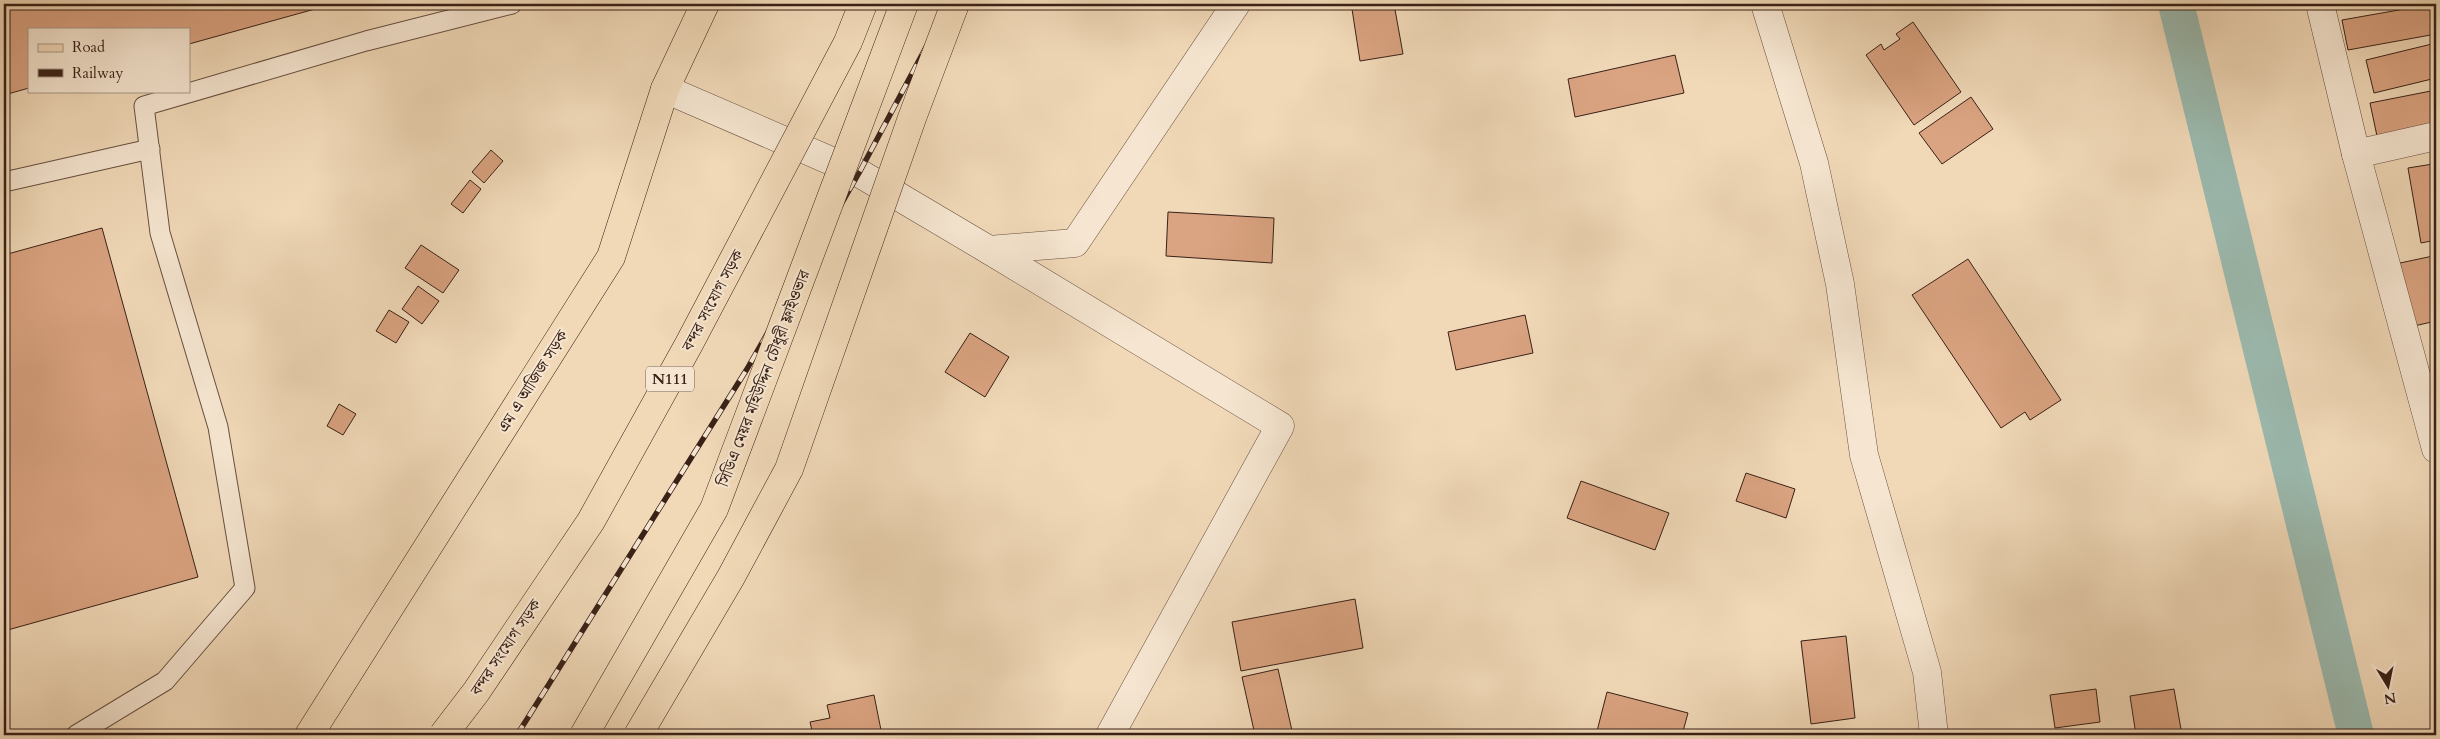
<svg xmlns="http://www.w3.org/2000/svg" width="2440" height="739" viewBox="0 0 2440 739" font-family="Cardo,'Noto Serif Bengali',serif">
<rect width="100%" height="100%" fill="#f1d9b8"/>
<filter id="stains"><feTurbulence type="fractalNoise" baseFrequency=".004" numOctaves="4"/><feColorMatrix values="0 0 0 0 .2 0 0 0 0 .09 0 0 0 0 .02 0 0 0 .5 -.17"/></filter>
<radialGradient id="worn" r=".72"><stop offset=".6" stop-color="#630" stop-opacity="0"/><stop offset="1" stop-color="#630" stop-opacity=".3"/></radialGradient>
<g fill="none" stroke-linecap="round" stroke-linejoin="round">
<polyline stroke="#9bbaaf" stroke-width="36" points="2176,4 2356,735"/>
</g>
<g fill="#daa381" stroke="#392117">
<polygon points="4,4 333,4 189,44 189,29 29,29 29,88 4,95"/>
<polygon points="1381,4 1394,4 1403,54 1360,61 1352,9"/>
<polygon points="2433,4 2436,34 2348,50 2342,20"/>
<polygon points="1913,22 1961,92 1914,125 1866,55 1881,44 1884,50 1900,39 1896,34"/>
<polygon points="2436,43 2436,78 2374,93 2366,60"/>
<polygon points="1675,55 1684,93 1575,117 1568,79"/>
<polygon points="2436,90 2436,123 2377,136 2370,103"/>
<polygon points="1971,97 1993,129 1942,164 1919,133"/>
<polygon points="491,150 503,161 484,183 472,172"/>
<polygon points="2433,164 2436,183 2436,240 2421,243 2408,168"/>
<polygon points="470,180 481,189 463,213 451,204"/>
<polygon points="1168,212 1274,218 1272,263 1166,256"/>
<polygon points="102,228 198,577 4,631 4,255"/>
<polygon points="421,245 459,270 443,293 405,268"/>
<polygon points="2433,256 2436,272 2436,321 2414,326 2400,263"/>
<polygon points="1968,259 2061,400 2030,420 2025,412 2001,428 1912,295"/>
<polygon points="418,286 439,301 422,324 402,309"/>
<polygon points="389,310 409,322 396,343 376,331"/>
<polygon points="1525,315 1533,353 1456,370 1448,332"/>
<polygon points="970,333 1009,357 985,397 945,372"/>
<polygon points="339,404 356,414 343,435 327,426"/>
<polygon points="1746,473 1795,489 1786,518 1736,501"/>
<polygon points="1581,481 1669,513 1655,550 1567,518"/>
<polygon points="1355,599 1363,648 1241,671 1232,622"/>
<polygon points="1846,636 1855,718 1811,724 1801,641"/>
<polygon points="1278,669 1293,735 1255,735 1242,677"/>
<polygon points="2096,689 2100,722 2055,728 2050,695"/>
<polygon points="2174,689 2182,735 2136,735 2130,696"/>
<polygon points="1607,692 1688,713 1682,735 1596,735"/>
<polygon points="874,695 882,735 813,735 810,722 830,718 827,705"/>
</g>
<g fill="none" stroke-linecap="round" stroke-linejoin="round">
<defs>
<g id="lane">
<polyline points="4,182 150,149"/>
<polyline points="76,735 165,681 245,588 218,427 160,233 144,106 366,41 512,4"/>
</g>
<g id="street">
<polyline points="1765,4 1814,163 1840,284 1864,455 1927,672 1934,735"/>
<polyline points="2320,4 2356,154 2436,449"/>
<polyline points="665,89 859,173 989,250 1075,243 1236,4"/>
<polyline points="2356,154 2436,136"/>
<polyline points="989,250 1280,426 1110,735"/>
</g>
<polyline id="primary" points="309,735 611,257 665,89 705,4"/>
</defs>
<use href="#lane" stroke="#674f3f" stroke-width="21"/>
<use href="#street" stroke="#674f3f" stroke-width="29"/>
<use href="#primary" stroke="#392117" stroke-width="29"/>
<use href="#lane" stroke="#f6e6d1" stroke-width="19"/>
<use href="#street" stroke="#f6e6d1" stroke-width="28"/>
<use href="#primary" stroke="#f1d9b8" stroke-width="28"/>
<defs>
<polyline id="rail" points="517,735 747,369 859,173 949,4"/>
</defs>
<use href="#rail" stroke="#392117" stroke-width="5.5"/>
<use href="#rail" stroke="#f6e6d1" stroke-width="4" stroke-dasharray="11" stroke-linecap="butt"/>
<defs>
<g id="highway-bridge">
<polyline points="443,735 476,692 591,521 689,344 848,42 863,4"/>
<polyline points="584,735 714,509 904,4"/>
<polyline points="638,735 731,577 789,469 912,118 955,4"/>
</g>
</defs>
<use href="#highway-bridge" stroke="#392117" stroke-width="29" stroke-linecap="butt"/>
<use href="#highway-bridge" stroke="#f1d9b8" stroke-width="28"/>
</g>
<g text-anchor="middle" stroke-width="4" stroke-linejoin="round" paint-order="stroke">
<rect fill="#f6e6d1" stroke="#725c4f" stroke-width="1" x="646" y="366.5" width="48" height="25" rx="4"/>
<g font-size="15" font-weight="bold" fill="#392117">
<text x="670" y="384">N111</text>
</g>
<g font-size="16" fill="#392117" stroke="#f6e6d1">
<text transform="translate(712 300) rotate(-62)" y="6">বন্দর সংযোগ সড়ক</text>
<text transform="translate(763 378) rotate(-69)" y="6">সিডিএ মেয়র মহিউদ্দিন চৌধুরী ফ্লাইওভার</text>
<text transform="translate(532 381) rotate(-58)" y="6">এম এ আজিজ সড়ক</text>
<text transform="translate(505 647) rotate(-56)" y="6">বন্দর সংযোগ সড়ক</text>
</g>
</g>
<rect width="2440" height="739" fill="none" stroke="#f1d9b8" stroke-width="20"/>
<rect x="5" y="5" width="2430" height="729" fill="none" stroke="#392117" stroke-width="2.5"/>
<rect x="10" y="10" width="2420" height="719" fill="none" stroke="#392117"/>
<rect x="28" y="28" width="162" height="65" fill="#f6e6d1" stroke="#aa9787"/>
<rect x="38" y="44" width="25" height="8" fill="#f1d9b8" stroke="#aa9787"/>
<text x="72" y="52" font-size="15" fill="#392117">Road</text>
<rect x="38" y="69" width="25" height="8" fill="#392117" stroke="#aa9787"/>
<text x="72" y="78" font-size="15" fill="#392117">Railway</text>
<g transform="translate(2388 686) rotate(170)" stroke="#f6e6d1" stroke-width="4" paint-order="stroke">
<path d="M0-4L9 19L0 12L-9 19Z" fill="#392117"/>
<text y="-8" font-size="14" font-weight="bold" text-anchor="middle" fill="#392117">N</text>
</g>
<rect width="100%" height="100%" filter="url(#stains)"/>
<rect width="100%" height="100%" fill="url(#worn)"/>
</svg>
